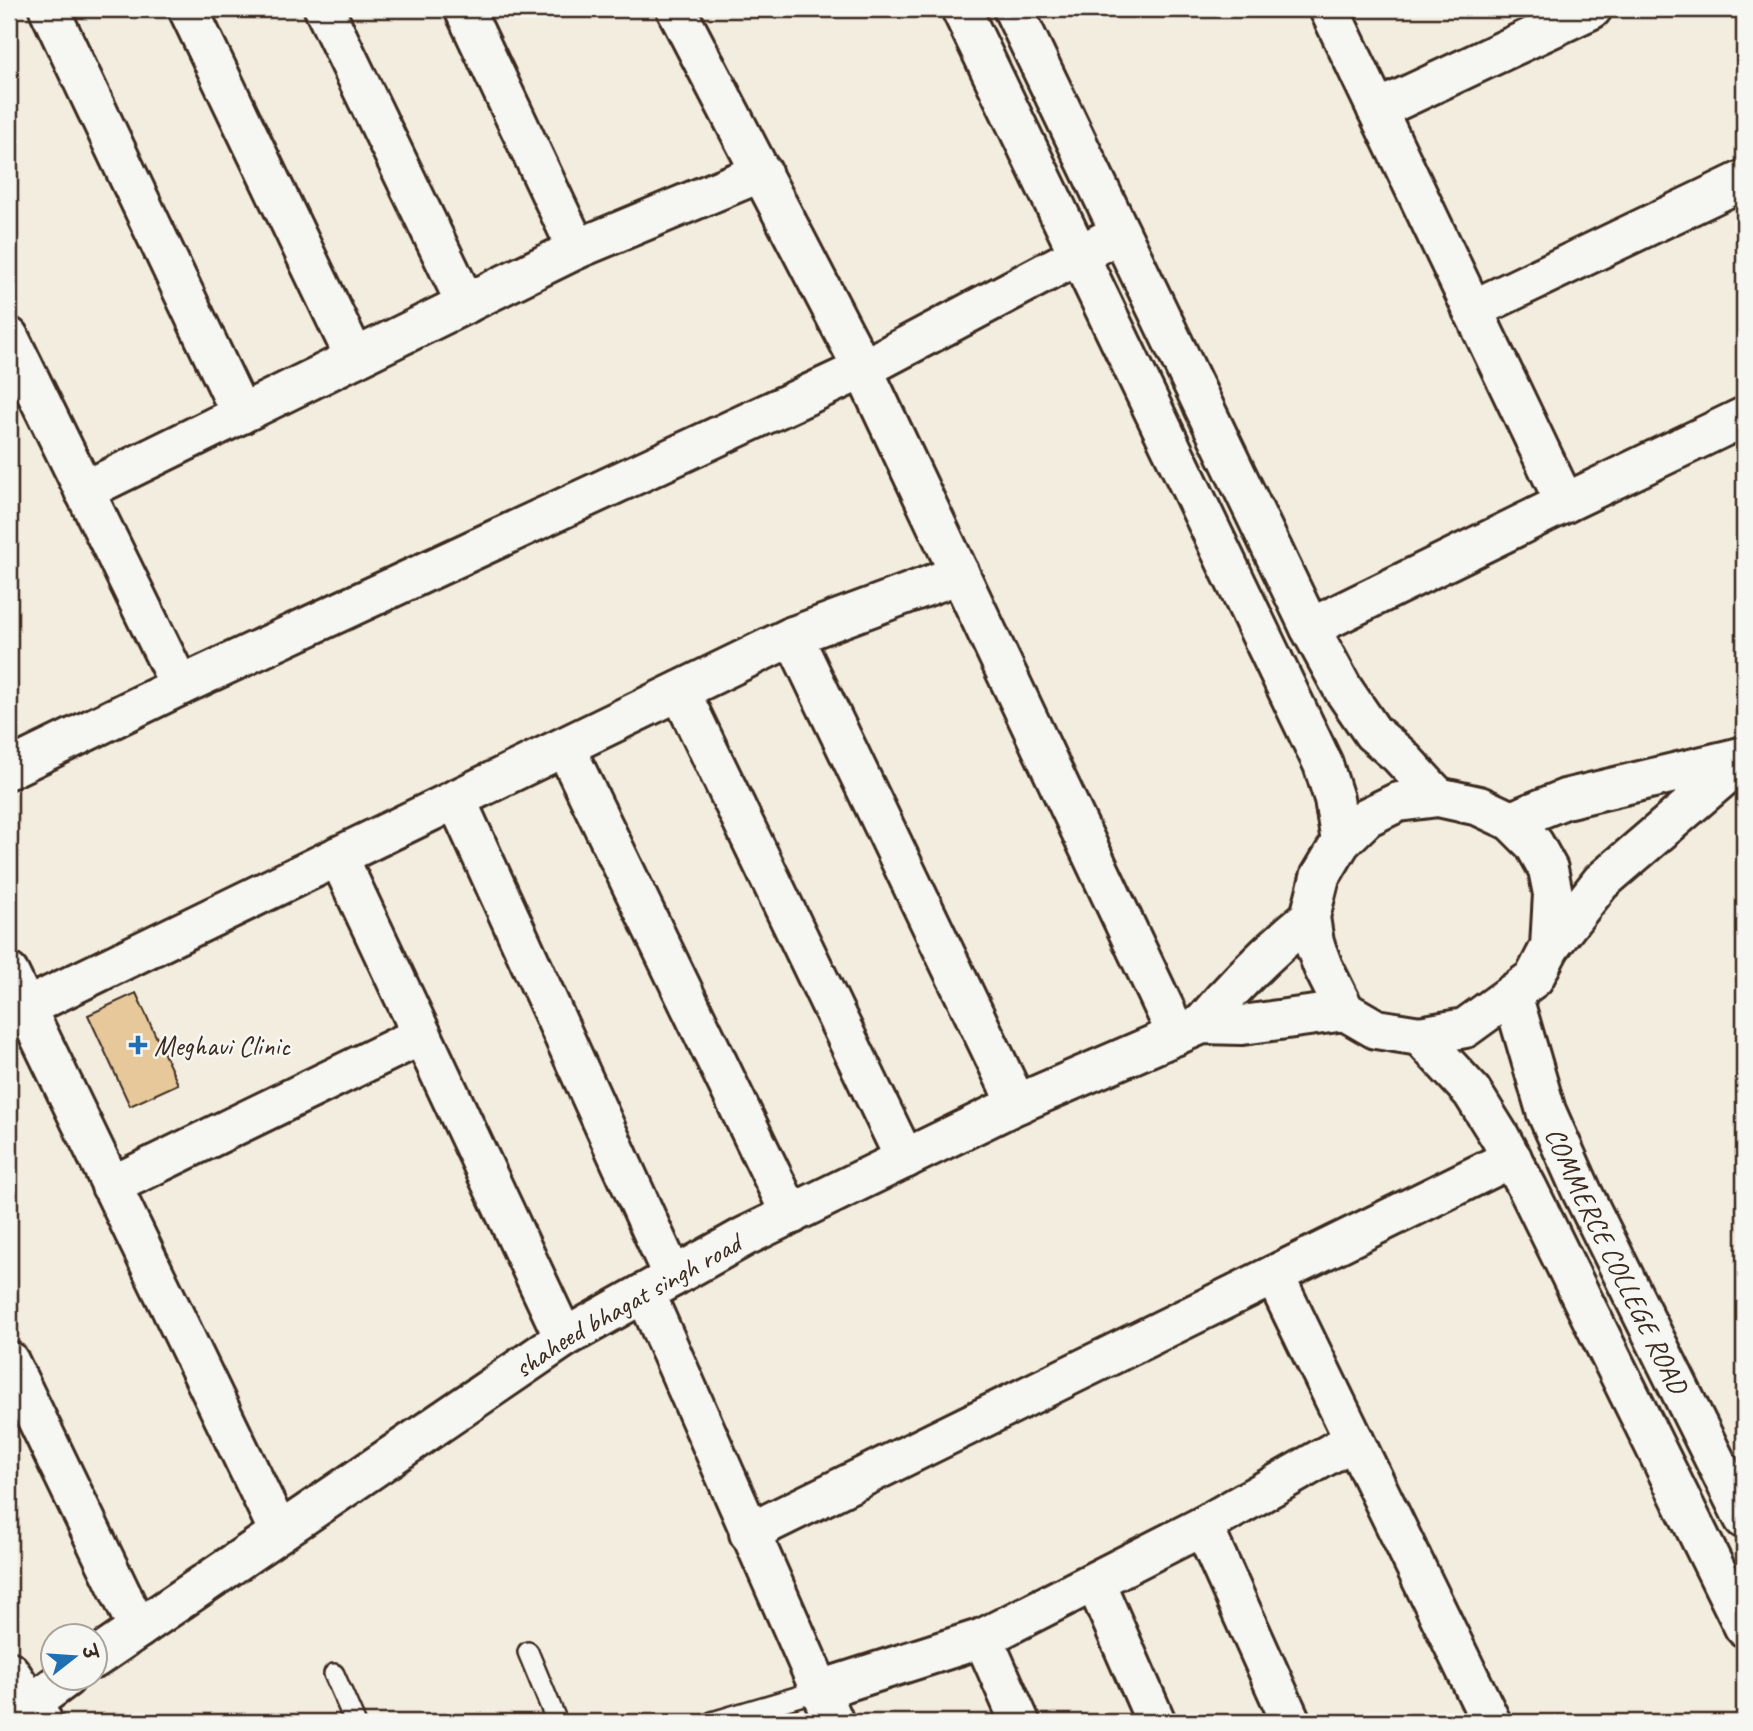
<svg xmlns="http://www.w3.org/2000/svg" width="1753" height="1731" viewBox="0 0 1753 1731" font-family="Caveat,'Playpen Sans Deva',sans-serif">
<rect width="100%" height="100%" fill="#f3ede0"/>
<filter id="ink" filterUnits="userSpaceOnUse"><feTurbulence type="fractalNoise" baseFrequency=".0143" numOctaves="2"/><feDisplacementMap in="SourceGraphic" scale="14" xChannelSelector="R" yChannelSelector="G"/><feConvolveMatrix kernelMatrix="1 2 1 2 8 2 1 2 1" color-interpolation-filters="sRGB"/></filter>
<g filter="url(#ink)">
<polygon fill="#e7c89a" stroke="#3b2a1e" stroke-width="2" points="136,993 178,1084 130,1106 88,1015"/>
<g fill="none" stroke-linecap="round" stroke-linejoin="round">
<defs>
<g id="lane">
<polyline points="528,1652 557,1722"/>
<polyline points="334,1674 355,1722"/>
<polyline points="712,1722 820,1690"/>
</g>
<g id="street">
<polyline points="49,9 241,414"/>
<polyline points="188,9 355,358"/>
<polyline points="324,9 466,304"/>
<polyline points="464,9 577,249"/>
<polyline points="676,9 863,369 1177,1035"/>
<polyline points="1329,9 1565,503"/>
<polyline points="1377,110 1592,9"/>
<polyline points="1472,310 1744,180"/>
<polyline points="9,337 180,686"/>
<polyline points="84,491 577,249 762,172"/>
<polyline points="1310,628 1565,503 1744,417"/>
<polyline points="793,636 1017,1104"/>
<polyline points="680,691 905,1159"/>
<polyline points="565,747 791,1215"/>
<polyline points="9,769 180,686 863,369 1120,233"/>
<polyline points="456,799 673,1277"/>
<polyline points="338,856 564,1338"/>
<polyline points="9,973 279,1532"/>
<polyline points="25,1008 793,636 960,574"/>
<polyline points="111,1186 422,1035"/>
<polyline points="1274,1275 1491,1722"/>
<polyline points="645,1293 834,1722"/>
<polyline points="9,1361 138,1629"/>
<polyline points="1203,1526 1291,1722"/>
<polyline points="749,1533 1512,1158"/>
<polyline points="1095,1582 1156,1722"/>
<polyline points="983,1638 1020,1722"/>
<polyline points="9,1671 43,1722"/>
<polyline points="820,1690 983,1638 1203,1526 1354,1440"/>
</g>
<g id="secondary">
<polyline points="961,9 1323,764 1334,799 1341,842"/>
<polyline points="1013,9 1310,628 1343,689 1373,733 1399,755 1438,797"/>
<polygon points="1438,797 1479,806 1511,821 1534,844 1548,869 1553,894 1550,947 1534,978 1465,1028 1420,1036 1376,1029 1345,1011 1323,967 1314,943 1310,917 1320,877 1341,842 1367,817 1398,802"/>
<polyline points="1511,821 1565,799 1741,757"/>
<polyline points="1550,947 1601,882 1744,759"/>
<path id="s1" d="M1512,994L1546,1111L1582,1192L1744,1519"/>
<path d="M1202,1024C1234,985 1271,949 1310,917"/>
<polyline points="1420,1036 1472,1092 1500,1137 1527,1187 1744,1627"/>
<path id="s2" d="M94,1659L564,1338L744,1237L1017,1104L1202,1024L1242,1025L1345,1011"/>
<polyline points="9,1720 66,1678"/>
</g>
</defs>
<use href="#lane" stroke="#3b2a1e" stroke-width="24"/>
<use href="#street" stroke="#3b2a1e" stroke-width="44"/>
<use href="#secondary" stroke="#3b2a1e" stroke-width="44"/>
<use href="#lane" stroke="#f6f6f2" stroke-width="19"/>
<use href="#street" stroke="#f6f6f2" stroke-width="38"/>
<use href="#secondary" stroke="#f6f6f2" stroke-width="38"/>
</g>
</g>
<path fill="#1f6fb2" stroke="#f6f6f2" stroke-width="2.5" d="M134.5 1034.5h7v7h7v7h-7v7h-7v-7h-7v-7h7z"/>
<g text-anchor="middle" stroke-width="5" stroke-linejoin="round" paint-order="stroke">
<g font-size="28" fill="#3b2a1e" stroke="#f6f6f2" text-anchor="start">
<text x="154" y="1055">Meghavi Clinic</text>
</g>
<g font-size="28" fill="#3b2a1e" stroke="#f6f6f2">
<text dy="10" stroke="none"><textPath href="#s1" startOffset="287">COMMERCE COLLEGE ROAD</textPath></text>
<text dy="10" stroke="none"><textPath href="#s2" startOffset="640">shaheed bhagat singh road</textPath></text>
</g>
</g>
<rect width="1753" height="1731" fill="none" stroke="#f6f6f2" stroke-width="35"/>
<rect x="18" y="18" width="1718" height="1696" fill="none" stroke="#3b2a1e" stroke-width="2.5" filter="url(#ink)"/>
<g transform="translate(74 1657) rotate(73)"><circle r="33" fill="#f6f6f2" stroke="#aba49d" stroke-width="2"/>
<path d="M0-5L12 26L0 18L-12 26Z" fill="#1f6fb2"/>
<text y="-10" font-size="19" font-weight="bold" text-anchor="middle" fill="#3b2a1e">उ</text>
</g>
</svg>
